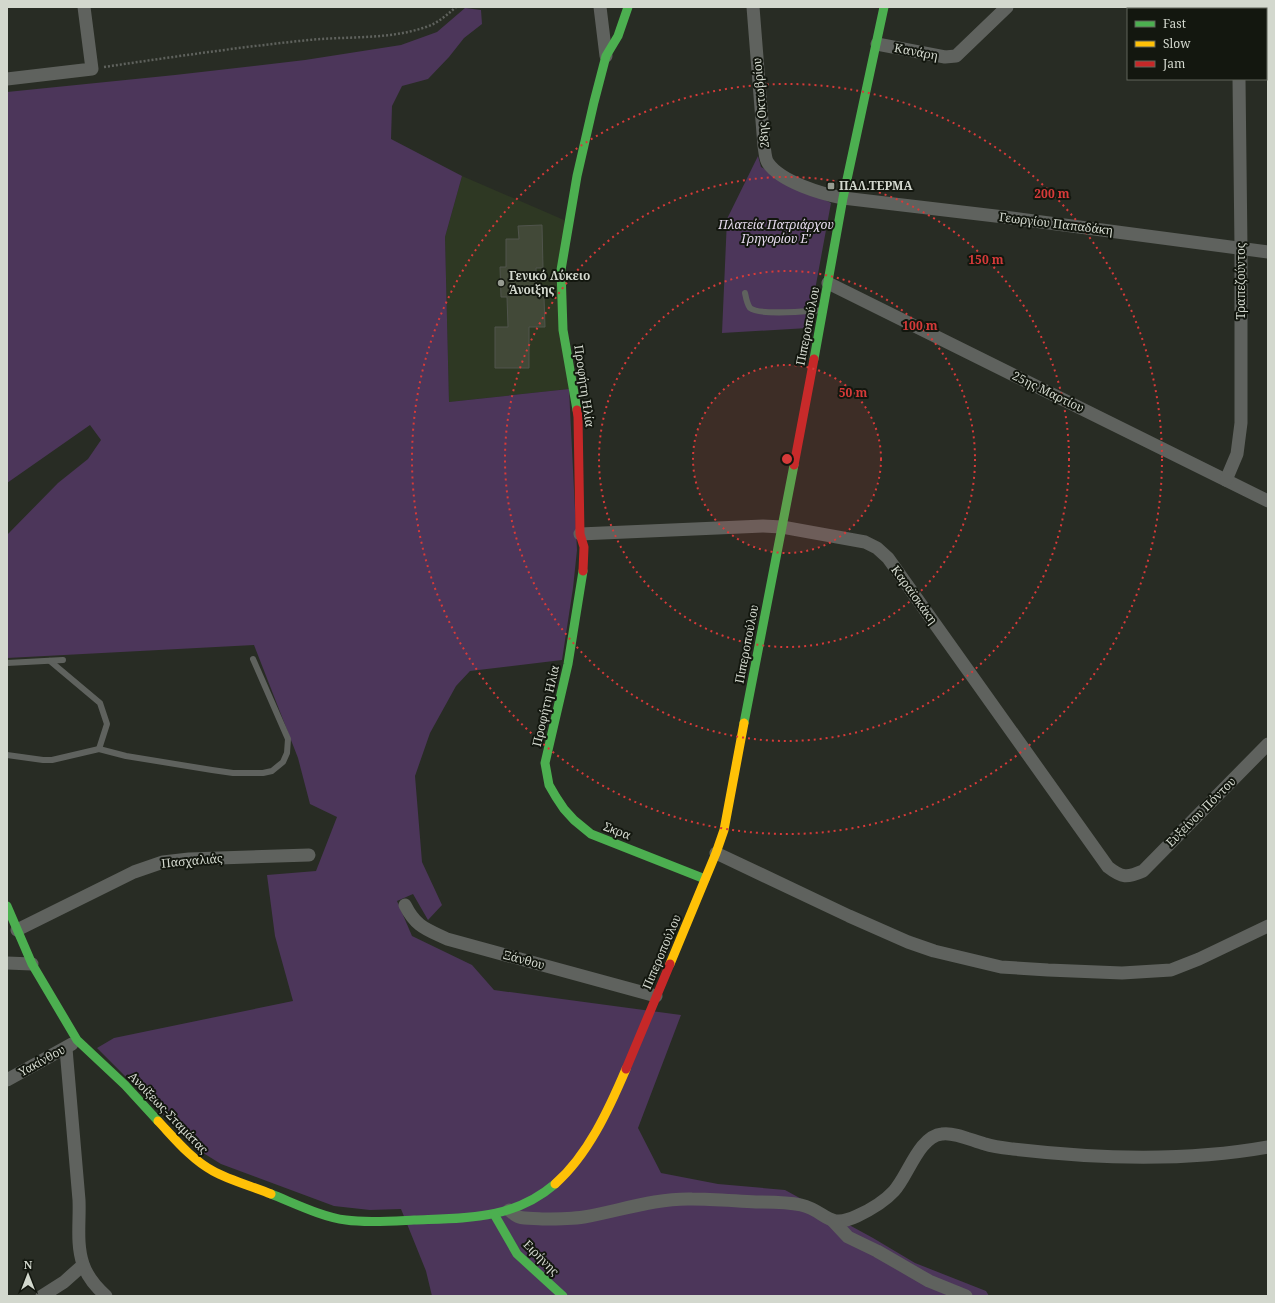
<svg xmlns="http://www.w3.org/2000/svg" width="1275" height="1303" viewBox="0 0 1275 1303" font-family="'Noto Serif',serif">
<rect width="100%" height="100%" fill="#282c24"/>
<polygon fill="#2e3823" points="462,176 564,220 569,389 449,402 445,237"/>
<g fill="#4c365a">
<polygon points="465,8 481,10 482,24 464,38 449,57 428,79 402,86 392,106 391,139 462,176 445,237 449,402 569,389 577,550 573,588 562,660 470,671 456,686 430,733 415,776 422,862 442,905 428,920 413,894 397,901 412,936 472,965 494,990 681,1015 638,1128 661,1173 718,1184 785,1190 873,1238 915,1263 986,1291 989,1296 432,1296 426,1271 401,1209 370,1210 334,1206 221,1164 200,1151 97,1048 114,1038 293,1001 275,936 267,875 316,871 337,817 310,804 298,758 254,645 7,658 7,535 58,483 88,459 101,440 90,425 7,483 7,92 175,75 305,60 401,45 437,32"/>
<polygon points="758,156 761,167 831,203 808,328 722,333 727,219"/>
</g>
<polygon fill="#424938" stroke="#50544c" points="542,225 543,268 536,268 537,297 544,297 545,327 529,327 529,368 495,368 495,327 508,327 507,297 501,297 500,267 506,267 506,239 519,239 518,226"/>
<g fill="none" stroke-linecap="round" stroke-linejoin="round">
<path stroke="#5f625d" stroke-width="2.5" stroke-dasharray="2 2" stroke-linecap="butt" d="M104,67C172,57 240,47 309,40C348,36 388,40 426,27C438,23 447,15 456,7"/>
<g stroke="#5f625e" stroke-width="6">
<path d="M745,293C746,298 747,304 750,308C760,316 808,311 822,310"/>
<polyline points="50,661 100,703 107,724 99,749"/>
<polyline points="7,663 63,660"/>
<polyline points="7,755 43,760 52,760 99,749 126,756 212,770 233,773 263,773 272,771 283,762 287,753 288,739 253,659"/>
</g>
<g stroke="#5f625e" stroke-width="13">
<polyline points="600,7 606,56"/>
<path d="M753,7L764,146C765,151 765,159 768,163C781,182 822,194 843,198L1004,217L1268,252"/>
<polyline points="1238,7 1238,9"/>
<polyline points="877,44 945,57 956,56 1007,7"/>
<polyline points="7,79 92,69 84,7"/>
<polyline points="828,283 1268,501"/>
<polyline points="1226,480 1237,454 1241,423 1241,248 1239,79"/>
<path d="M580,534L763,526L782,527L865,542L877,548L888,558L1108,867C1122,878 1127,878 1143,871L1268,744"/>
<polyline points="716,853 849,916 908,942 934,951 1001,967 1048,970 1122,973 1171,970 1199,959 1268,926"/>
<path d="M405,905C416,927 426,929 447,939L656,996"/>
<polyline points="17,930 134,872 163,862 189,859 309,855"/>
<polyline points="7,963 32,964"/>
<path d="M66,1048C70,1099 75,1150 79,1200C80,1221 76,1243 83,1264C87,1276 97,1288 106,1296"/>
<polyline points="7,1080 72,1044"/>
<path d="M509,1210C512,1212 515,1216 519,1217C526,1219 536,1218 543,1219C556,1219 571,1219 584,1217C619,1211 655,1198 692,1199C713,1199 735,1201 756,1202C771,1202 787,1202 801,1205C827,1211 827,1230 857,1216C870,1210 884,1202 894,1191C908,1176 919,1136 942,1134C955,1132 973,1141 985,1144C994,1147 1004,1148 1013,1149C1098,1159 1184,1162 1268,1147"/>
<polyline points="833,1221 848,1237 877,1251 929,1281 966,1296"/>
<polyline points="42,1296 64,1282 83,1265"/>
</g>
<g stroke="#4caf50" stroke-width="9">
<polyline points="814,359 843,198 884,7"/>
<polyline points="577,410 563,330 561,270 577,176 594,102 606,56 618,36 628,7"/>
<polyline points="583,571 568,664 545,763 549,785 556,797 564,809 574,820 591,834 705,879"/>
<polyline points="744,723 794,465"/>
<polyline points="7,906 32,964 77,1040 125,1085 158,1121"/>
<path d="M271,1194C294,1203 322,1217 346,1220C366,1223 393,1221 414,1220C466,1218 513,1220 555,1184"/>
<polyline points="494,1214 517,1254 563,1296"/>
</g>
<g stroke="#ffc107" stroke-width="9">
<polyline points="670,964 716,853 724,830 744,723"/>
<path d="M158,1121C175,1139 191,1159 213,1171C229,1180 254,1187 271,1194"/>
<path d="M555,1184C588,1155 609,1109 626,1069"/>
</g>
<g stroke="#c62828" stroke-width="9">
<polyline points="577,410 578,417 580,534 584,547 583,571"/>
<polyline points="794,465 814,359"/>
<polyline points="626,1069 670,964"/>
</g>
</g>
<circle cx="787" cy="459" r="94" fill="#d63a39" fill-opacity=".12"/>
<g fill="none" stroke="#d63a39" stroke-width="2" stroke-dasharray="2 4">
<circle cx="787" cy="459" r="94"/>
<circle cx="787" cy="459" r="188"/>
<circle cx="787" cy="459" r="282"/>
<circle cx="787" cy="459" r="375"/>
</g>
<g fill="#979c92" stroke="#13170f" stroke-width="1.5">
<rect x="827" y="182" width="8" height="8" rx="2"/>
<circle cx="501" cy="283" r="4"/>
</g>
<g text-anchor="middle" stroke-width="4" stroke-linejoin="round" paint-order="stroke">
<g font-size="12" fill="#d3d8ce" stroke="#13170f">
<text transform="translate(916 52) rotate(11)" y="4">Κανάρη</text>
<text transform="translate(761 103) rotate(-95)" y="4">28ης Οκτωβρίου</text>
<text transform="translate(1056 224) rotate(7)" y="4">Γεωργίου Παπαδάκη</text>
<text transform="translate(1241 281) rotate(-90)" y="4">Τραπεζούντος</text>
<text transform="translate(808 326) rotate(-79)" y="4">Πιπεροπούλου</text>
<text transform="translate(584 386) rotate(82)" y="4">Προφήτη Ηλία</text>
<text transform="translate(1048 392) rotate(26)" y="4">25ης Μαρτίου</text>
<text transform="translate(914 595) rotate(54)" y="4">Καραϊσκάκη</text>
<text transform="translate(747 644) rotate(-79)" y="4">Πιπεροπούλου</text>
<text transform="translate(546 706) rotate(-77)" y="4">Προφήτη Ηλία</text>
<text transform="translate(1201 812) rotate(-45)" y="4">Ευξείνου Πόντου</text>
<text transform="translate(617 831) rotate(21)" y="4">Σκρα</text>
<text transform="translate(192 861) rotate(-5)" y="4">Πασχαλιάς</text>
<text transform="translate(662 952) rotate(-67)" y="4">Πιπεροπούλου</text>
<text transform="translate(524 960) rotate(15)" y="4">Ξάνθου</text>
<text transform="translate(42 1061) rotate(-29)" y="4">Υακίνθου</text>
<text transform="translate(168 1113) rotate(46)" y="4">Ανοίξεως-Σταμάτας</text>
<text transform="translate(541 1258) rotate(45)" y="4">Ειρήνης</text>
</g>
<g font-size="12" font-weight="bold" fill="#d3d8ce" stroke="#13170f" text-anchor="start">
<text x="839" y="190">ΠΑΛ.ΤΕΡΜΑ</text>
<text x="509" y="280">Γενικό Λύκειο<tspan x="509" dy="14">Άνοιξης</tspan></text>
</g>
<g font-size="12" font-style="italic" fill="#e8dcf0" stroke="#13170f">
<text x="776" y="229">Πλατεία Πατριάρχου<tspan x="776" dy="14">Γρηγορίου Ε'</tspan></text>
</g>
</g>
<circle cx="787" cy="459" r="6" fill="#d63a39" stroke="#13170f" stroke-width="2"/>
<g font-size="12" text-anchor="middle" font-weight="bold" fill="#d63a39" stroke="#13170f" stroke-width="4" stroke-linejoin="round" paint-order="stroke">
<text x="1052" y="198">200 m</text>
<text x="986" y="264">150 m</text>
<text x="920" y="330">100 m</text>
<text x="853" y="397">50 m</text>
</g>
<rect width="1275" height="1303" fill="none" stroke="#d3d8ce" stroke-width="16"/>
<rect x="1127" y="8" width="140" height="72" fill="#13170f" stroke="#60645b"/>
<rect x="1135" y="21" width="20" height="6" fill="#4caf50" stroke="#60645b"/>
<text x="1163" y="28" font-size="12" fill="#d3d8ce">Fast</text>
<rect x="1135" y="41" width="20" height="6" fill="#ffc107" stroke="#60645b"/>
<text x="1163" y="48" font-size="12" fill="#d3d8ce">Slow</text>
<rect x="1135" y="61" width="20" height="6" fill="#c62828" stroke="#60645b"/>
<text x="1163" y="68" font-size="12" fill="#d3d8ce">Jam</text>
<g transform="translate(28 1275)" stroke="#13170f" stroke-width="3" paint-order="stroke">
<path d="M0-3L7 15L0 10L-7 15Z" fill="#d3d8ce"/>
<text y="-6" font-size="11" font-weight="bold" text-anchor="middle" fill="#d3d8ce">N</text>
</g>
</svg>
